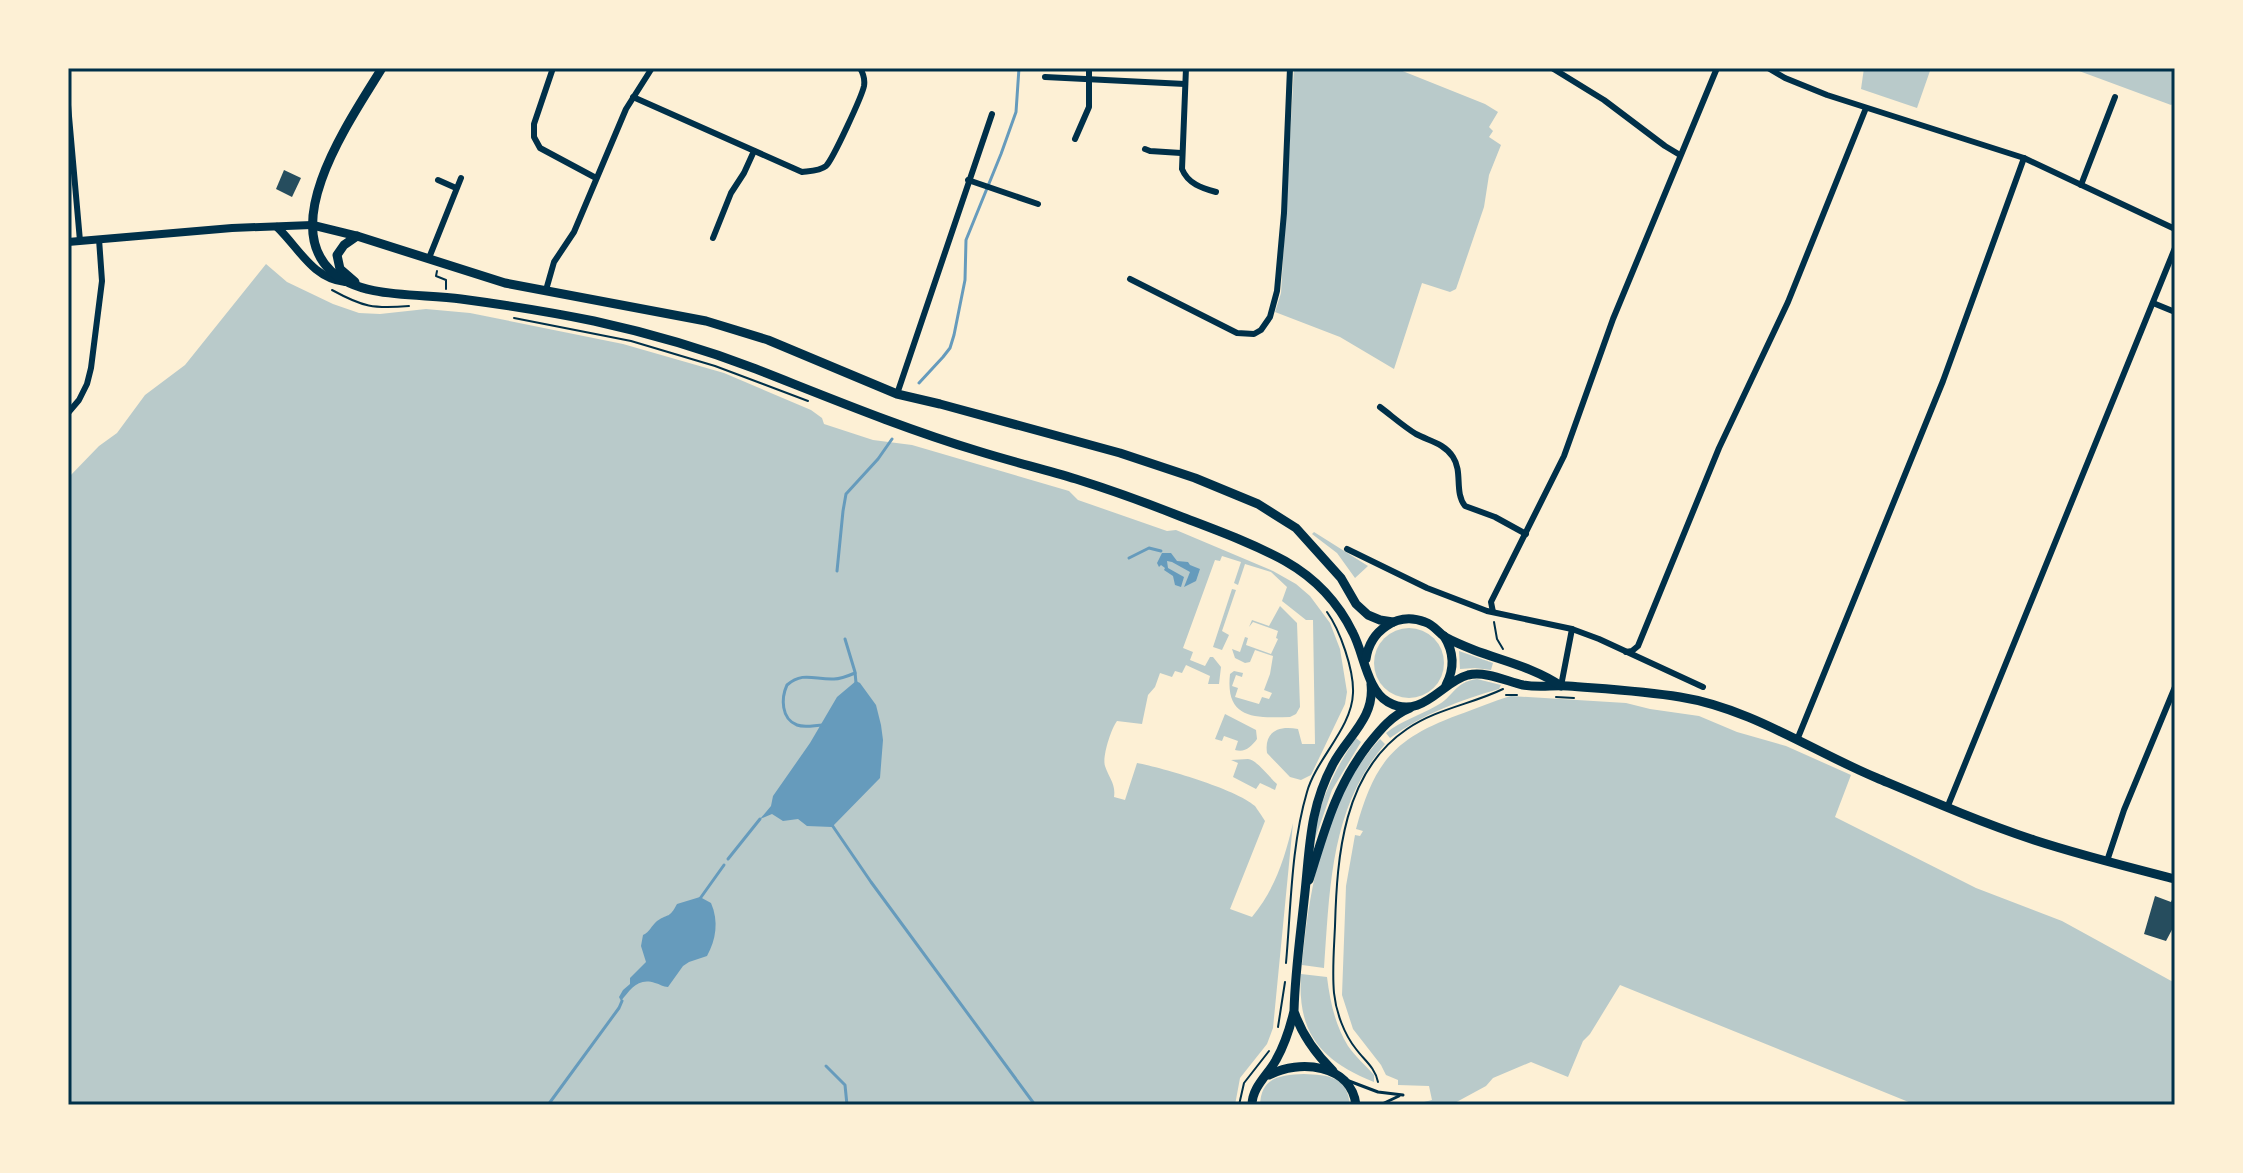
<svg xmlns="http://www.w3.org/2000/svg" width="2243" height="1173" viewBox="0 0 2243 1173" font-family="'Open Sans',sans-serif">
<rect width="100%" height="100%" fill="#fdf0d5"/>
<g fill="#b9caca">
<polygon points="1294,68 1395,68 1485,104 1498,112 1489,127 1493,131 1489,137 1501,145 1489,175 1484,207 1456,289 1450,292 1422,283 1394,369 1340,337 1275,312 1281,293"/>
<polygon points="1864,68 1931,68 1917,108 1861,89"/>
<polygon points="2071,68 2175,68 2175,102 2171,105"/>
<path d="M266,264L287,282L333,304L359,313L380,314L426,309L470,313L623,344L724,373L811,410L822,418L824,424L873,440L912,445L1069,491L1078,500L1167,531L1176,530L1273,571L1296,584L1310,596L1330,623L1340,649L1347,692L1345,704L1311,775L1301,780L1290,777L1267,753C1264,732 1278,725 1298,729L1302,744H1315L1313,620H1306L1282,601L1287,587L1271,572L1245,564L1238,585L1234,583L1241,562L1222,556L1220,561L1215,560L1183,648L1193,652L1190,660L1205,666L1210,657H1213L1221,667L1219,684H1208L1210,676L1186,665L1182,673L1175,671L1172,677L1160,673L1155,687L1148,695L1142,724L1117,721C1111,729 1102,757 1105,766C1109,778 1116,784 1114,797L1125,800L1137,763C1163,768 1236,789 1255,806C1257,809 1262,816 1265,821L1230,909L1252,917C1275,889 1285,858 1293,823L1273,1028L1267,1044L1240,1078L1235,1105H68V478L99,446L117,433L145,395L185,365Z"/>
<polygon points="1314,532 1368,566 1355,578 1337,553 1312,534"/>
<polygon points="1232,589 1236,590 1222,631 1229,635 1222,650 1213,647"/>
<path d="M1280,606L1297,623L1300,707L1296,714L1290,717C1254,718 1225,719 1230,674L1234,671L1243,673L1242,677L1236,675L1232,686L1238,688L1235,697L1259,704L1262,697L1269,699L1272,693L1264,690L1270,674L1273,656L1255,650L1250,662L1245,663L1235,658L1232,649L1240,652L1245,637L1248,638L1246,645L1271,654L1278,639L1276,638L1278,631L1253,622L1249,627L1252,620L1269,626Z"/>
<circle cx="1409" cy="663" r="35"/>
<polygon points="1459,651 1493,663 1491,670 1475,668 1460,669"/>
<path d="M1477,679L1501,685L1499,689C1460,700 1423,714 1390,738L1386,733C1402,720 1419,716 1436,706C1454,697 1454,682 1477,679Z"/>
<path d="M1511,696L1626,703L1650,709L1699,716L1737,732L1786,746L1851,775L1835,817L1976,888L2062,921L2175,983V1105H1916L1620,985L1590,1034L1583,1041L1568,1077L1531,1062L1493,1078L1486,1086L1451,1105H1412L1432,1100L1429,1086L1398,1085V1080L1386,1075L1381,1065L1353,1029L1342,995L1346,886L1355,835L1360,836L1363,831L1356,829C1374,763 1393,739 1458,715C1475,709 1493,701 1511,696Z"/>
<path d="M1225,714L1256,730L1257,739C1251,747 1245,753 1235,750L1238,741L1224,736L1222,741L1215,739Z"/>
<path d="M1356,738L1361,742L1332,790L1314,842C1317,804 1335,769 1356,738Z"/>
<path d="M1380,739L1385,744C1330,808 1330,888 1324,968L1302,965C1309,887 1325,798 1380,739Z"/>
<path d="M1248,759C1257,760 1269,777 1277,784L1275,790L1260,783L1256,789L1233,777L1238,763L1231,760Z"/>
<path d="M1301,974L1327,977C1330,1001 1335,1025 1348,1046C1355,1056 1366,1066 1374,1075V1082C1320,1060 1297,1033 1301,974Z"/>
<path d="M1304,1074C1328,1075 1347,1076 1350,1105H1260C1261,1077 1280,1075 1304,1074Z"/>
</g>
<g fill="#669bbc">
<polygon points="1162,553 1171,553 1177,561 1188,562 1190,565 1200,569 1196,581 1184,587 1190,572 1172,562 1167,561 1168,568 1184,577 1181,587 1175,585 1173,576 1164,570 1165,568 1161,565 1159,567 1157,563"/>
<polygon points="856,681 860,683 876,705 881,725 883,740 880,778 832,827 807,826 798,819 783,821 772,814 760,819 771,806 773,796 810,743 837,697"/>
<path d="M700,897L711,903C719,921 716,940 707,956L689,962L683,966L668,987C663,987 660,984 655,983C638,977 630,990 621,1001L619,997L623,990L630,984V978L646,962L641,946L643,935C650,932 651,926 657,921C669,913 669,919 677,904Z"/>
</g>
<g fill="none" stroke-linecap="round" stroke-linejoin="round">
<g stroke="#669bbc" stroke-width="3">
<polyline points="919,383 943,357 950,348 954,335 965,280 966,240 1001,154 1016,112 1019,68"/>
<polyline points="1129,558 1149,548 1161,551"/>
<polyline points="837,571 843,511 846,494 878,459 892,439"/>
<polyline points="845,639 855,672 856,683"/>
<path d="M823,725C815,725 805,728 797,725C781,719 781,698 787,685C803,671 815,680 834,679C841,679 848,676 855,673"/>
<polyline points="832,825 871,882 1035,1105"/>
<polyline points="728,859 760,819"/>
<polyline points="699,900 724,865"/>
<polyline points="826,1066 845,1085 847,1105"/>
<polyline points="548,1105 619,1008 622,1001"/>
</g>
</g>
<g fill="#264d5e">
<polygon points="284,170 301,178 292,197 276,189"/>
<polygon points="2175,893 2175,924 2166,941 2144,934 2155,896 2171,902"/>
</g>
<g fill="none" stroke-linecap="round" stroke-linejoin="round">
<g stroke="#003049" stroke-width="2">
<polyline points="437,271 436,276 446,280 446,289"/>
<path d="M332,290C363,307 373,309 409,306"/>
<polyline points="514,318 631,341 715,366 808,401"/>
<polyline points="1494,622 1497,639 1503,649"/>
<polyline points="1506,695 1517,695"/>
<polyline points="1556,697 1574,698"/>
<path d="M1286,963C1291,908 1291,846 1307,792C1316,759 1352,728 1353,693C1354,670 1340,630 1327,612"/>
<polyline points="1278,1027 1285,982"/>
<path d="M1378,1082C1375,1067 1364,1060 1356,1049C1344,1034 1336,1012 1334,993C1332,971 1334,949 1335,926C1337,856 1343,772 1407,729C1436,709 1472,704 1503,689"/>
<polyline points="1239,1105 1244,1083 1269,1051"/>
</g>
<g stroke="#003049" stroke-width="3">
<polyline points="1349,1081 1378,1092 1403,1095"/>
<polyline points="1380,1105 1399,1096"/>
</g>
<g stroke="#003049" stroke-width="6">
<polyline points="553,68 534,124 534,137 540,148 596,178"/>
<path d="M1186,68L1182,169C1188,184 1202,188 1216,192"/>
<polyline points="1552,68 1604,100 1665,146 1680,155"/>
<polyline points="1768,68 1785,78 1827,95 2024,158 2175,229"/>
<polyline points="1045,77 1185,84"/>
<path d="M633,97L802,172C810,171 820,171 826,166C833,159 862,96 864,86C865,80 863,73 860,68"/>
<polyline points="68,105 80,241"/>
<polyline points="1075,139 1089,107 1089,68"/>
<polyline points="1145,149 1150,151 1181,153"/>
<polyline points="438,180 456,188"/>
<polyline points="968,180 1038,204"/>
<polyline points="2081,185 2115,97"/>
<polyline points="713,238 731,193 744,173 754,151"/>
<polyline points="429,258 461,178"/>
<polyline points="1130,279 1237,333 1254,334 1261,330 1270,317 1277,291 1284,213 1290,68"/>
<polyline points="546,290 554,262 574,232 626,109 652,68"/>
<polyline points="2153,303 2175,312"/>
<polyline points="897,394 992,114"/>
<path d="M1380,407C1392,416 1403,426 1416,434C1429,441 1444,443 1453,457C1463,472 1454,492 1465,506L1495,517L1526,534"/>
<polyline points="68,413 79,400 87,384 91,368 102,281 99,239"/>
<polyline points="1347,549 1427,588 1487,611 1572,629 1599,639 1703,687"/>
<polyline points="1493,612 1491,602 1564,456 1613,319 1717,68"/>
<polyline points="1626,652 1632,651 1638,646 1719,448 1788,302 1866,108"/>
<polyline points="1561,686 1572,629"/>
<polyline points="1797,740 1943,381 2024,158"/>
<polyline points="1947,808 2175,248"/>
<polyline points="2107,861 2124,810 2175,687"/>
</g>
<g stroke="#003049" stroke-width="8">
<path d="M277,227C299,248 312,278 345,282"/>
<polyline points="68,242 232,228 312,225"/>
</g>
<g stroke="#003049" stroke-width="9">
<path d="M382,68C353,116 278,221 331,271C362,300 422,293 461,299C506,305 550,312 594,321C649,333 704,349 756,369C830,398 902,428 978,451C1010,461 1043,469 1076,479C1111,490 1147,503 1182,517C1216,530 1252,543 1285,561C1315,578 1338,602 1353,633C1364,654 1367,690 1388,702C1422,721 1441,682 1468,675C1486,671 1506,681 1523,685C1539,688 1552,685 1568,686C1605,689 1643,691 1680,697C1750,708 1812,751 1877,778C1929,800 1980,822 2034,840C2080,855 2128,867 2175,879"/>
<polyline points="312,225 357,236 505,283 706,321 768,340 897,394 940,404 1120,453 1195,478 1258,504 1296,528 1341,578 1356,604 1368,615 1380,620 1393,622"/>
<polyline points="355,282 340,269 337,255 344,245 357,236"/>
<path d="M1444,636C1454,652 1455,668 1446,685"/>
<path d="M1366,659C1370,631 1397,611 1425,622C1434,625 1438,632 1445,637C1454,642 1464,646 1474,650C1503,661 1535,668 1561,686"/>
<path d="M1309,880C1325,829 1335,788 1368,745C1380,730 1392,715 1410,708"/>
<path d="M1295,1014C1303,1037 1316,1054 1333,1071"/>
<path d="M1269,1075C1299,1059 1351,1064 1356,1105"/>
<path d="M1252,1105C1252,1087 1268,1075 1276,1060C1285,1044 1290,1028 1294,1011C1295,974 1300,938 1304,901C1310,851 1308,811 1333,764C1348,736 1375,718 1371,684"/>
</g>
</g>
<rect width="2243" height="1173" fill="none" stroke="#fdf0d5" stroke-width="140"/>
<rect x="70" y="70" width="2103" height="1033" fill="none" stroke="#003049" stroke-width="3"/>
</svg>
